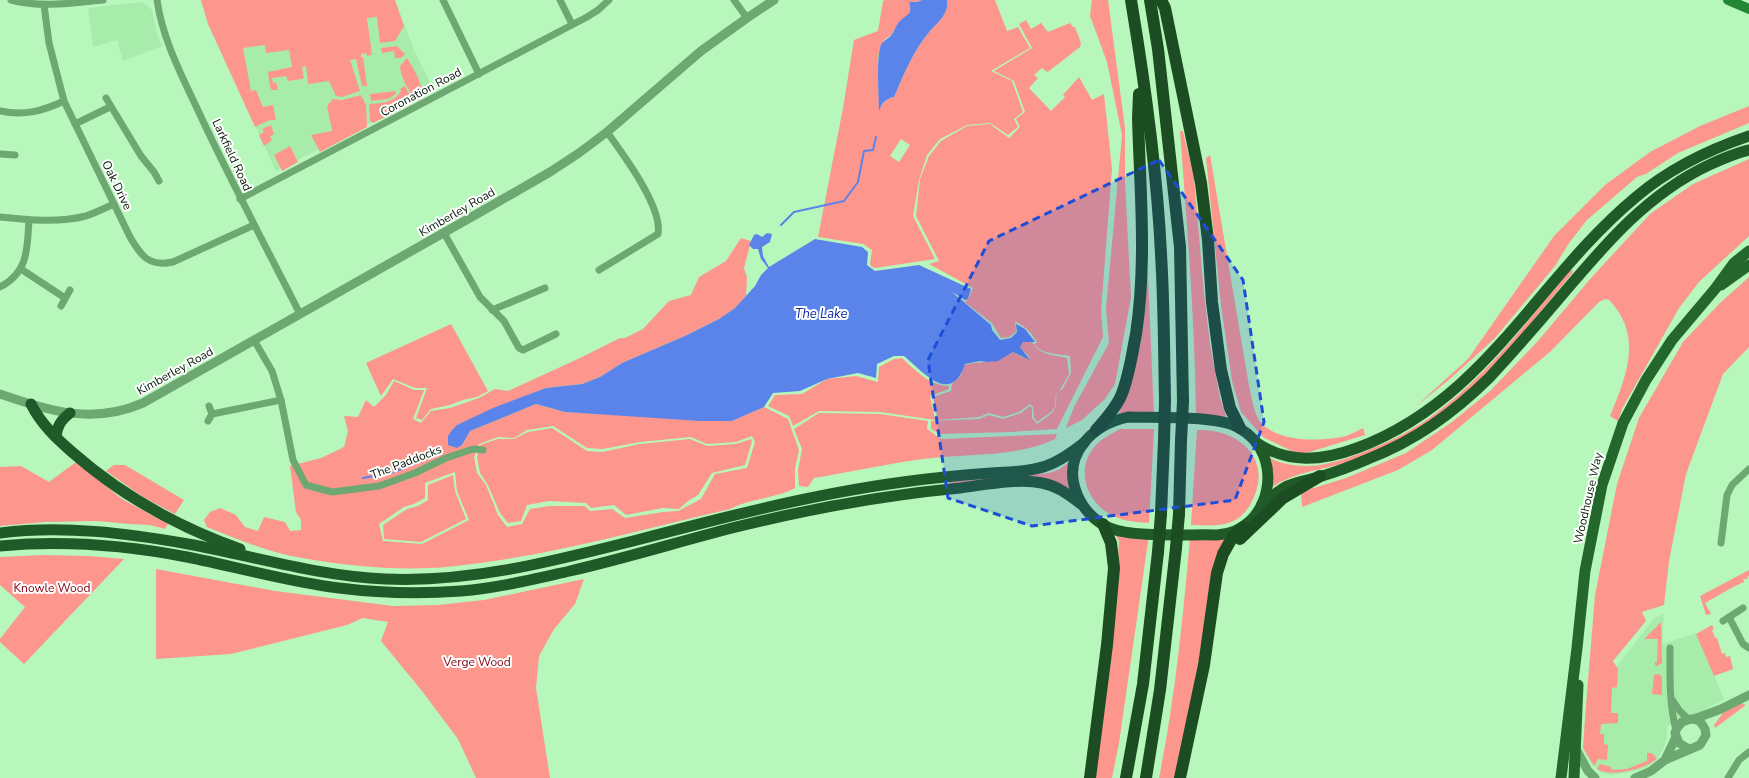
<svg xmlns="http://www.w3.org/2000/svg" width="1749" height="778" viewBox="0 0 1749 778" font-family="'Nunito Sans',sans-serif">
<rect width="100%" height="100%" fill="#b8f7bb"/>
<g fill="#a8ecab">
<polygon points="201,0 395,0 414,50 434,90 276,171 208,24"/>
<polygon points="142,2 152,10 157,33 162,46 123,61 117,40 93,47 88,8"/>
<polygon points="1664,613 1662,644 1696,633 1724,699 1696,715 1667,726 1667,738 1663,749 1657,759 1646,768 1625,773 1610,775 1600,772 1591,763 1583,748 1586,707 1654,618"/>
</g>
<g fill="#fd968d" fill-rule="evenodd">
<polygon points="201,0 395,0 404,26 395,41 380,43 377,17 367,18 372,55 367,56 366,53 361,54 361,57 363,57 367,86 362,86 356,59 350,60 360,91 342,97 336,96 329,81 308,84 306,66 302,67 304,78 302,79 288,81 286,76 272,78 273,83 276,82 278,90 272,90 270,87 268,72 292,67 289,50 266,53 265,45 243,48 251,91 256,90 263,107 273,105 276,120 270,120 255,127 208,24"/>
<path d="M885,0H922L917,2H909L911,9L908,16L901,20L891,35L885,39L880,47L878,56L879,110C883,102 886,99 894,97C904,74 913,51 930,31C938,22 949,14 947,0H995L1007,31L1018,27L1030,48L991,71L1012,81L1023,112L1014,119L1018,127L1008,135L990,123L967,125L940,139L927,155L919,180L913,216L935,259L875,268L871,266L870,264L872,250L863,244L818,237L843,108L854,40L878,31L883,1ZM901,139L910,145L899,162L890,156Z"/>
<polygon points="1092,0 1108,0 1125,128 1125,183 1131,297 1115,384 1105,399 1082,420 1066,428 1074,407 1109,343 1106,309 1122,135 1107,62 1090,16"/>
<path d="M1026,20L1031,29L1041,23L1048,32L1070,23L1073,27H1075L1081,43L1080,47L1049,71L1047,72L1042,68L1034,75L1038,78L1029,88L1051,111L1065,97L1063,95L1079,77L1092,100L1104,94L1112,169L1101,310L1103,337L1057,429L1010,432L940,434L931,429V421L979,419L989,415L1003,419L1021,413L1030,406L1032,408V418L1037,424C1053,413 1058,412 1056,391L1055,407L1051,412L1037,422L1034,418L1033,407L1030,404L1019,412L1003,417L989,413L979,417L938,420L933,397L951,391L952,384L961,375L964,365C986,360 994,365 1013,352L1022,357L1030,358L1020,347L1023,342H1032C1039,355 1054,355 1067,358L1069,374L1060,390H1062L1071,373L1070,356C1059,354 1040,354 1034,344L1037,343C1032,332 1025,327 1015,321L1016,332L1009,337L1001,338L992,323L954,294L965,302L968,299L973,288L929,264L939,261L916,216L920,179L929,156L941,141L967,126L990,124L1009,138L1020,127L1016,119L1025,112L1014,81L994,71L1032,48L1019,24Z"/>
<polygon points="397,46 405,54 401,58 395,58 394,51 382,53 381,48"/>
<path d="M407,58C415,71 422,82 423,98L417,101H415C409,88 401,80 400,66Z"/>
<path d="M405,86L413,101L411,104L373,123L370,121L369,104C381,103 394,103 401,91L400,89Z"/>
<polygon points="395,91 396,94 388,99 371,101 370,94"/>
<polygon points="361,95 366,105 367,127 320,152 311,135 332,131 327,106 333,99 342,100"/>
<polygon points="1749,106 1749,123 1678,153 1646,174 1637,177 1587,220 1569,243 1555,266 1495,338 1451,378 1415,407 1468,359 1554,236 1605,185 1650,152 1700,126"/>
<polygon points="271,125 274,134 270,137 272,140 264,146 259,135 264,132 262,129"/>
<path d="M1180,131H1183L1194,178L1204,294L1210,344L1220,398L1227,419L1196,416C1195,321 1187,226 1180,131Z"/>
<polygon points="290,146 298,162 282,171 274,155"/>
<path d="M1210,155L1249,386C1252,398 1254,416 1262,424C1281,442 1322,442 1346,436C1351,434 1357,431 1363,428L1365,435L1300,455L1263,437L1241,412L1232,381L1221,305L1206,158Z"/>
<path d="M1749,159V236L1699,282L1679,308L1622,409L1618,421L1610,416C1626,377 1644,336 1609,300L1605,299L1599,302L1551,351L1432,450L1398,470L1302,507L1301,492L1346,478L1406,453L1452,422L1490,391L1538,341L1591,278L1650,214L1693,184Z"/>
<path d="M741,238L751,241L744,268L747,277L746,296L735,308L719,319L687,335L622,363L600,377L582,384L546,388L457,425L462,445L470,431L536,404L565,412L732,421L764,407L788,419L799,450L795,468V488C774,499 751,498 730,509C636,531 542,558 446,567C399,571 348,566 302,558C269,553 237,539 207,527L204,520L210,512L220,508L236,515L245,527L258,531L264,517L285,522L290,531L301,530V520L296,512L290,466L321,458L344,447L348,431L344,416L358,417L366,400L374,407L386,395L394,381L414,390H424L413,419L421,423L431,411L450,408L479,398L495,389L508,391L580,358L620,338H625L643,329L669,301L691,295L699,277L726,261ZM553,426L587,448L603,449L640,442L691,437L707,444L736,442L752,436L755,442L747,468L715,474L701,499L678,511L663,512L625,518L612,509L590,511L585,506H549L530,509L522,524L507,527L498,515L486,485L477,473L474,457L479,444L498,437L514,438L527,430ZM455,472L457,491L469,520L422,544L383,541L379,524L404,507L414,504L425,498V483Z"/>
<path d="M1572,270L1573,272L1570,276C1545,306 1521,336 1495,364C1482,379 1469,393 1454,405C1428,425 1400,440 1370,454C1340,469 1294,469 1270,489L1268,457C1297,472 1326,466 1356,455C1382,445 1409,433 1432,416C1486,377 1527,322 1569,271Z"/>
<path d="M1148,276L1154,416L1118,415C1138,371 1141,323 1148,276Z"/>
<polygon points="1749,277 1749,347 1723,374 1686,474 1669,561 1664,605 1642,612 1646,621 1613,661 1618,669 1617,687 1612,688 1611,713 1618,713 1618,723 1601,724 1600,734 1604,734 1604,744 1608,745 1607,760 1598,759 1594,766 1583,748 1586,705 1595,595 1617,484 1639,418 1683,342 1720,303"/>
<polygon points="451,324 488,391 477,397 463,400 450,405 431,409 422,420 416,418 427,388 415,388 393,379 381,396 366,363"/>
<path d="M902,358C916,371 930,386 949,386V389L930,396L935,420L880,412L819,411L793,426L789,416L768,406L775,395L802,394L827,379L856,376L878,382L879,367L894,359Z"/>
<path d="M819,413L880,414L928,421L927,429L941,439L1057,434L1055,439C1015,458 966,453 923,459C886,464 850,472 814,478L808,487L799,486L798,470L802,449L794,429Z"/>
<polygon points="552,428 587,451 602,452 640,444 690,439 707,446 736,444 751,439 752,441 745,465 712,473 698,495 688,501 679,509 663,508 626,515 614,505 591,508 586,503 549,501 527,505 521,521 508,523 500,513 488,485 480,473 477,457 480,445 498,439 514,439 528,432"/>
<path d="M1120,429H1154L1149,523C1135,522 1120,521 1108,513C1085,499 1076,468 1095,446C1101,439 1111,434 1120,429Z"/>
<path d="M1197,430C1238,428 1274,459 1252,501C1248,510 1241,518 1231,522C1219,527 1204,525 1191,525Z"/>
<polygon points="1070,461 1071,491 1061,485 951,485 949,482 1049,473 1060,469"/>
<polygon points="76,462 122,499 168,524 165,529 150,525 129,524 97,521 45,522 0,526 0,467 21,466 49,482"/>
<polygon points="114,465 125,465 184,500 175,514 143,497 106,471"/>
<polygon points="453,475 455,491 466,519 421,542 384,539 383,525 407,509 418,506 428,500 428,485"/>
<polygon points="1114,533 1149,535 1119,743 1112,778 1094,778 1116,596 1119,541"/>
<path d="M1229,537L1210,595L1187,728L1176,778H1159C1175,699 1183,618 1190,538Z"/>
<polygon points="42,555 89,556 124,559 24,664 0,642 0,639 25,607 0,585 0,557"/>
<polygon points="156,569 275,591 393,606 438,605 484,600 584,579 575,604 554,629 539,656 536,688 550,778 476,778 458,739 422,691 381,641 388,622 363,618 347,625 231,654 156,659"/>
<polygon points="1749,570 1749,576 1747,577 1748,579 1743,579 1744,582 1735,586 1705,603 1711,614 1706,615 1700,596"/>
<polygon points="1661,622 1662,663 1657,666 1655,665 1655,662 1657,662 1658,639 1644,639"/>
<polygon points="1712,625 1714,629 1712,630 1715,638 1717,638 1722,654 1725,653 1726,657 1730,656 1733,669 1714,676 1696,634"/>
<polygon points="1659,674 1662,677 1662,695 1652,694 1654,675"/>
<polygon points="1740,703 1746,705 1715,728 1714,725 1723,713"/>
<path d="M1647,753H1652L1657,759C1644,769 1611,778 1597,769L1600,764L1611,767L1612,770L1627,769L1647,761Z"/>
</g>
<g fill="#5b84eb">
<path d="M922,0H947C949,14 938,22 930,31C913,51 904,74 894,97C885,99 882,103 879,111C879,97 876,55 881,45C883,40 889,39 892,34C895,30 896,25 900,21C907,14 913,15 909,2H917Z"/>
<path d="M767,233L772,234L770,242L762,247L763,256L769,267L815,239L862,247L868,252L867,265L875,271L919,265L971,289L968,299L965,300L952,292L991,325L992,330L1000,340L1011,338L1017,332L1016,324L1025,329L1035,342H1023L1020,347L1030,360L1013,352L998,361L987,362L980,361L965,364C951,406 923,372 904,356H894L877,364L876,378L858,373L827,379L800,391L773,393L764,407L732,421H700L565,412L536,404L470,431L462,445L457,448L448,445V436L452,430L457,425L493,408L546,388L582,384L600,377L622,363L687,335L719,319L735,308L755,286L761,275L768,268L761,259L758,249H753L749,245L754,235L757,234L762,237Z"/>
</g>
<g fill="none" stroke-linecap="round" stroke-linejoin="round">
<g stroke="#5b84eb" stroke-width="2">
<polyline points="781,225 794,212 844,201 858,182 864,151 873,150 876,137"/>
<polyline points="363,478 394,472 423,460"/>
</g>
<g stroke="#6da771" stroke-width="7">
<path d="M11,0C41,8 72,3 103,0"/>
<path d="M157,0C163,42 184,80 202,119C233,185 267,249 300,314"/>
<polyline points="443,0 479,74"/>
<polyline points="560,0 572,24"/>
<polyline points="734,0 747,18"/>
<path d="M44,5L49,43L64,101L130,237C141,256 149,267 173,262L254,225"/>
<polyline points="106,98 141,156 154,172 159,181"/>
<path d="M0,111C24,116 43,111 64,101"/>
<polyline points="75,124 110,107"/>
<polyline points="0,154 15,155"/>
<polyline points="240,199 587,17 598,10 609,0"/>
<path d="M0,217C28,220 58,223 86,216C95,213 105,208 114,204"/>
<polyline points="444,233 480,297 504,321 519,348 523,350 556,334"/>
<polyline points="21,269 65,298"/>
<path d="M599,270L658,234C663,207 622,153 607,132"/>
<path d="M0,287C29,272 27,248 29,220"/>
<polyline points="61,306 70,290"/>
<polyline points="492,310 545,288"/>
<polyline points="281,400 293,460 306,485 332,492 379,486 415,473 446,458 473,449 483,450"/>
<polyline points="212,414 281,400 272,371 254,340"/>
<polyline points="208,421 212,414 209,406"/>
<polyline points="1721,543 1727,495 1732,485 1749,469"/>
<polyline points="1729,617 1743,644 1749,648"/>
<polyline points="1723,621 1743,608"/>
<path d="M1670,648C1670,675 1669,704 1676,730"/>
<polyline points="1673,701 1679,710 1688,719"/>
<polyline points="1728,778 1739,760 1749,752"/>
</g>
<g stroke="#6da771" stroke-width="9">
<path d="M0,394C50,411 92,425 143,403L491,206L550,172L579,153L607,132L701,51L747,18L774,0"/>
<polyline points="1694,719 1721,709 1749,695"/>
<polyline points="1576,749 1588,771 1595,778"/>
<polyline points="1665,760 1676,737"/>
<polyline points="1635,778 1651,771 1665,760 1700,745 1706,735 1705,729 1702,724 1698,720 1691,719 1682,722 1677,728 1675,733 1679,743 1689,749"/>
</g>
<polyline stroke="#238734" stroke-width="10" points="1728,0 1749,9"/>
<g stroke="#24672d" stroke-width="11">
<polyline points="1721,285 1749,265"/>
<polyline points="1561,778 1577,648 1585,571 1602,485 1623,423 1646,380 1672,340 1715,289 1734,263 1749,251"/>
<polyline points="1574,778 1578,685"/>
</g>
<g stroke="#205a28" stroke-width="11">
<path d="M31,404C41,424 56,438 72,452C122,496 178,527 240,549"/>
<path d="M1128,417C1155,418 1218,415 1239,428C1287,454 1272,532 1217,535C1190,534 1133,538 1110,528C1095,522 1083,509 1077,494C1061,455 1092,425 1128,417Z"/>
<path d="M56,437C57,426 61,420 70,413"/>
<path d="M1257,443C1288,464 1322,461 1357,448C1486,400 1536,280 1636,197C1669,169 1708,150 1749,136"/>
<path d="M1262,504C1270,498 1278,491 1287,486C1297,482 1308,480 1319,477C1336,472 1352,466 1368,459C1416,440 1452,414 1489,378C1512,353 1535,327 1557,301C1602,248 1645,195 1709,165C1722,159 1735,153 1749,150"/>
<path d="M0,533C62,525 127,533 188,544C254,556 318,576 385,579C471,583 554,561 637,540C725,517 813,494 903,482C932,478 962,475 991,473C1009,472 1029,472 1046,466C1060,461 1072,452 1084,443"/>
<path d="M0,546C63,540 125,545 187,557C238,567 288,582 339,588C379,593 421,594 461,591C498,588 534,579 570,571C626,558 681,541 736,527C809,509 885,495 960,488C984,485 1018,478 1042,483C1058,486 1069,495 1081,504"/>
</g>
<g stroke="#1c4d22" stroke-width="12">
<path d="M1131,0C1145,84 1157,169 1161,254C1164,302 1164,351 1165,400"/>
<polyline points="1150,0 1158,49 1180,247 1183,401"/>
<polyline points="1161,0 1165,8 1201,183 1208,240 1212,302 1221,370 1230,408 1240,428"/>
<path d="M1096,430C1105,420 1115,409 1121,396C1129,377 1132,354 1136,334C1147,262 1140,190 1138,118L1139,94"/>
<polyline points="1161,514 1164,441"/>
<polyline points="1179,514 1181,441"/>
<polyline points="1240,539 1283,498 1320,476"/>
<polyline points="1090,778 1107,645 1114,568 1111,543 1103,524"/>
<polyline points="1126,778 1143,684 1158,552"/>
<polyline points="1146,778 1160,690 1176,548"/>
<polyline points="1180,778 1204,665 1217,573 1223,554 1232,538 1243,527"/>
</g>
<g stroke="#1c4d22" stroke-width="12">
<polyline points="1164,441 1165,400"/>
<polyline points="1181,441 1183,401"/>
<polyline points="1176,548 1179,514"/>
<polyline points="1158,552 1161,514"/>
</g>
</g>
<path fill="#1d4ed8" fill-opacity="0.2" stroke="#1d4ed8" stroke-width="3" stroke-dasharray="8 5" stroke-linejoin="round" d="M1159,160L1243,280L1264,422L1235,500L1032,526L948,498L928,360L989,241Z"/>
<g text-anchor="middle" stroke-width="4" stroke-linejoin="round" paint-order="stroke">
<g font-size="12" fill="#031b06" stroke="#fff">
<text transform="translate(421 92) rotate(-28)" y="4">Coronation Road</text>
<text transform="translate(232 155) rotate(65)" y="4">Larkfield Road</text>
<text transform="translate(117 185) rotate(64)" y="4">Oak Drive</text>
<text transform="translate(457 212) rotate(-30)" y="4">Kimberley Road</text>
<text transform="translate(175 371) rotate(-29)" y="4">Kimberley Road</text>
<text transform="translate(406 462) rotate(-21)" y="4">The Paddocks</text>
<text transform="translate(1588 498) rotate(-77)" y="4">Woodhouse Way</text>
</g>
<g font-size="12" fill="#7f000e" stroke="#fff">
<text x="52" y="592">Knowle Wood</text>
<text x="477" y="666">Verge Wood</text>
</g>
<g font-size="13" font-style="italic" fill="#102ba2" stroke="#fff">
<text x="821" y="318">The Lake</text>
</g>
</g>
</svg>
